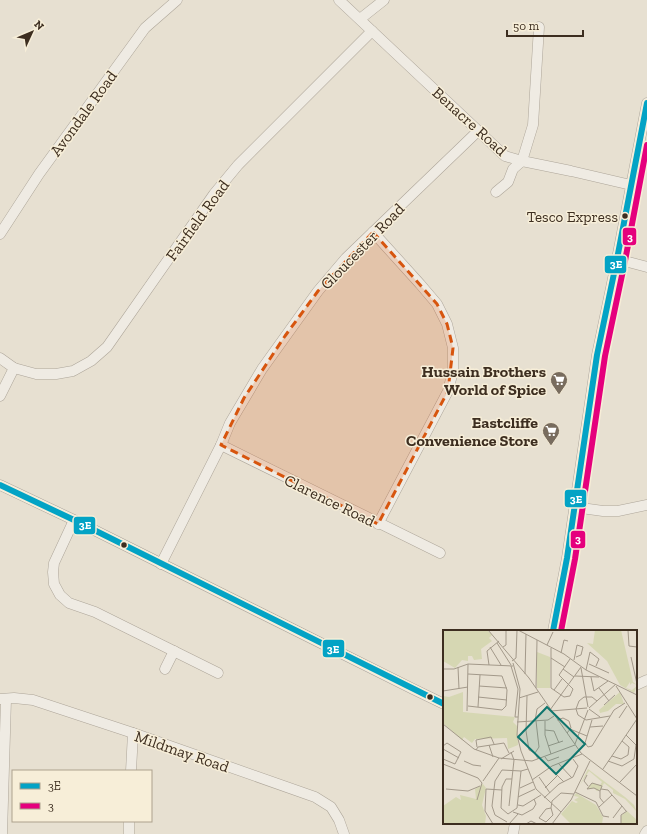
<svg xmlns="http://www.w3.org/2000/svg" width="647" height="834" viewBox="0 0 647 834" font-family="'Zilla Slab',serif">
<rect width="100%" height="100%" fill="#e7e0d1"/>
<g fill="none" stroke-linecap="round" stroke-linejoin="round">
<defs>
<g id="minor">
<polyline points="339,0 505,156 522,161 571,171 631,185"/>
<polyline points="360,19 384,0"/>
<polyline points="496,192 508,182 513,169 522,161 533,125 539,27"/>
<polyline points="373,232 420,284 437,304 447,324 453,348 453,371 448,391 378,524"/>
<polyline points="0,234 39,174 145,28 177,0"/>
<polyline points="617,259 647,267"/>
<polyline points="0,358 14,368 0,396"/>
<polyline points="14,368 36,374 56,374 73,371 91,361 107,347 214,194 238,165 372,31"/>
<polyline points="221,445 440,553"/>
<polyline points="0,485 74,520 413,689 444,704"/>
<polyline points="574,507 603,511 618,511 647,505"/>
<polyline points="74,520 54,563 53,572 54,584 60,595 69,603 95,612 218,673"/>
<polyline points="161,564 221,445 230,423 262,369 318,291 346,258 478,131"/>
<polyline points="553,631 567,558 597,355 617,259 647,103"/>
<polyline points="165,669 174,651"/>
<polyline points="636,685 647,680"/>
<polyline points="0,699 14,698 33,700 133,733 315,797 331,807 339,820 344,834"/>
<polyline points="131,771 133,733"/>
<polyline points="2,834 6,699"/>
<polyline points="129,834 129,821"/>
<polyline points="513,834 515,823"/>
<polyline points="645,834 647,831"/>
</g>
</defs>
<use href="#minor" stroke="#ada599" stroke-width="11"/>
<use href="#minor" stroke="#efebe3" stroke-width="10"/>
<defs>
<g id="bus-1">
<polyline points="0,485 74,520 444,704"/>
<polyline points="553,631 567,558 597,355 617,259 647,103"/>
</g>
<polyline id="bus-2" points="561,631 575,559 605,356 625,261 647,145"/>
</defs>
<use href="#bus-1" stroke="#f7eed8" stroke-width="9"/>
<use href="#bus-2" stroke="#f7eed8" stroke-width="9"/>
<use href="#bus-1" stroke="#03a3c5" stroke-width="6"/>
<use href="#bus-2" stroke="#e5007d" stroke-width="6"/>
</g>
<path fill="#d7550e" fill-opacity="0.2" stroke="#d7550e" stroke-width="3" stroke-dasharray="8 5" stroke-linejoin="round" d="M373,232L437,304L447,324L453,348L448,391L378,524L221,445L244,398L285,336L318,291Z"/>
<defs>
<symbol id="supermarket-pin" viewBox="-11 -11 22 30"><path d="M0 17L-7.5 6A9.5 9.5 0 1 1 7.5 6Z" fill="#786c5e" stroke="#f7eed8"/><path d="M-6-5.5h2.5l.6 2H6L4.5 2H-2.5L-4.4-4H-6ZM-1.5 3.2a1.3 1.3 0 1 0 .1 0ZM3 3.2a1.3 1.3 0 1 0 .1 0Z" fill="#fff"/></symbol>
</defs>
<g fill-rule="evenodd">
<use href="#supermarket-pin" x="549" y="370" width="20" height="27"/>
<use href="#supermarket-pin" x="541" y="421" width="20" height="27"/>
</g>
<g fill="#3d2e20" stroke="#f7eed8" stroke-width="1.5">
<circle cx="625" cy="216" r="3.5"/>
<circle cx="124" cy="545" r="3.5"/>
<circle cx="430" cy="697" r="3.5"/>
</g>
<g text-anchor="middle" stroke-width="3" stroke-linejoin="round" paint-order="stroke">
<g font-size="15" fill="#3d2e20" stroke="#f7eed8" text-anchor="end">
<text x="618" y="222">Tesco Express</text>
</g>
<g font-size="16" fill="#3d2e20" stroke="#f7eed8">
<text transform="translate(83 113) rotate(-54)" y="6">Avondale Road</text>
<text transform="translate(470 121) rotate(42)" y="6">Benacre Road</text>
<text transform="translate(197 220) rotate(-54)" y="6">Fairfield Road</text>
<text transform="translate(362 246) rotate(-46)" y="6">Gloucester Road</text>
<text transform="translate(330 500) rotate(26)" y="6">Clarence Road</text>
<text transform="translate(182 751) rotate(19)" y="6">Mildmay Road</text>
</g>
<g font-size="16" font-weight="bold" fill="#3d2e20" stroke="#f7eed8" text-anchor="end">
<text x="546" y="377">Hussain Brothers<tspan x="546" dy="18">World of Spice</tspan></text>
<text x="538" y="428">Eastcliffe<tspan x="538" dy="18">Convenience Store</tspan></text>
</g>
</g>
<g transform="translate(443 630)">
<rect width="194" height="194" fill="#e7e0d1"/>
<path d="M0,0H44L49,5L46,8L49,11L38,19L39,29L31,30L29,26H25V31L19,30L12,38L0,31ZM152,0H178L190,52L194,55L189,53L187,55V52L183,58L189,60L194,56L191,63L177,55L164,31L144,13L150,14ZM94,22L107,27V58H94ZM20,62V82L72,87L70,92L74,96L75,115L65,119L64,108L32,109L29,113L21,107L19,110L0,93V66L6,67ZM177,62L181,74H173L165,81L157,83L156,80ZM145,139L182,167L191,175L194,182L182,169L170,163V160L161,153L158,159L154,161L151,158L144,159L149,153L157,155L159,152L146,141L137,155ZM40,154L43,158L39,175L43,186L42,194H0V176L13,167L18,170L17,165L33,169L32,159ZM133,163L153,175L160,187L159,194H128L118,184L129,171L133,173L135,172L131,170L136,167L131,166ZM184,181L194,190V194H178V186Z" fill="#d6d7b3"/>
<path fill="none" stroke="#a3998a" stroke-width="1" d="M45,0L86,48L138,123L194,166M75,0L121,24L143,40L194,65M185,0L186,16L194,17M54,13L68,35M104,15L110,2M47,17L58,35M60,17L63,15V0M108,18V58L121,67L127,66L130,59L116,45L127,29M118,23L121,10L125,11M188,27L194,54M108,28L122,37M131,30L134,15L140,17L138,25L133,27M69,31L73,28L74,0M70,33L77,59L74,105L78,121L93,159L118,182M146,34L166,43M46,35L44,21L56,11M68,36L75,59L72,87H75M15,37L16,59M138,38L145,77M0,39H11L25,34L70,36M120,39L131,47M143,40L147,22L156,29L153,36M82,44L83,4M132,46L156,47M148,47L151,61M36,56L64,58M93,58L94,10M156,58L166,71M111,60L119,49M0,61L25,57M151,61L165,51M84,66L83,101L86,120L92,123L95,129M35,67L64,70M76,68L95,62M161,75L172,65M25,76L59,80L63,76L64,60L59,46L25,44M35,77L37,45M146,78L173,54M133,79L135,85L143,90L167,86M133,79L136,71L141,67H149L154,71M146,79L157,87M107,80L138,37M24,81L25,34M108,81L144,78M176,88L184,76M114,90L120,88L126,91L128,98L124,103M149,90L142,113L145,117L149,116L171,80L182,73M92,91L94,79L102,73M102,91V105L108,124M74,92L105,90L111,86M0,94L31,119L56,128L89,131L132,115M147,97L160,96M127,99L144,106M102,100L111,101L116,113M132,114L145,80M46,115L50,127M0,116L4,113L18,122L12,134L0,129M105,116L120,111M34,117L33,110L48,107L51,114M0,119L16,128M33,120L35,117L61,113L66,123M92,123L96,117L93,91M169,126L178,129L185,125L186,117L179,111M102,127L105,131L116,127M58,129L71,121M21,131L30,135L38,136M165,131L179,136L191,129L193,115L183,105M115,133L129,148M0,134L35,148L39,153L34,170M107,138L121,152M160,139L194,89L173,56M144,145L141,151L145,156M96,147L107,163M89,150L109,136L139,124M40,151L56,128M177,152L194,134M149,153L159,156L157,161L151,158L144,159ZM77,158L90,152M102,158L115,145M3,159L25,161L37,156M158,159L165,160L169,165M157,161V168L161,173M132,162L153,172L160,186L166,187M75,167L92,159M101,168L116,154L130,147L135,136L130,129M75,175L80,176L98,165M66,176L71,130L68,122M156,177L169,165L179,176M108,178L110,185L103,192L96,188L103,179L108,178L109,171L118,163L131,164M70,182L79,185L90,179L93,174L91,169M118,182L128,170L147,131M65,184L74,178L78,141M65,184L58,178L59,157L63,149H69M52,185L49,176L52,151L59,140L78,141L85,139M52,185L64,192M170,188L179,176L183,181M50,194L42,181L43,159L59,160M66,194L75,184M83,194L88,191L94,194M109,194L118,182M178,194V185L184,181"/>
<path fill="#0f766e" fill-opacity="0.15" stroke="#0f766e" stroke-width="2" d="M104,77L142,114L113,144L75,107Z"/>
<rect width="194" height="194" fill="none" stroke="#3d2e20" stroke-width="2"/>
</g>
<g stroke="#f7eed8" stroke-width="1.5">
<rect x="622" y="227" width="15" height="19" rx="4" fill="#e5007d"/>
<rect x="604" y="255" width="23" height="19" rx="4" fill="#03a3c5"/>
<rect x="564" y="489" width="23" height="19" rx="4" fill="#03a3c5"/>
<rect x="73" y="516" width="23" height="19" rx="4" fill="#03a3c5"/>
<rect x="570" y="530" width="16" height="19" rx="4" fill="#e5007d"/>
<rect x="322" y="639" width="23" height="19" rx="4" fill="#03a3c5"/>
</g>
<g font-size="11" text-anchor="middle" font-weight="bold" fill="#fff">
<text x="630" y="241">3</text>
<text x="616" y="268">3E</text>
<text x="576" y="503">3E</text>
<text x="85" y="529">3E</text>
<text x="578" y="543">3</text>
<text x="333" y="653">3E</text>
</g>
<rect x="12" y="770" width="140" height="52" fill="#f7eed8" stroke="#ada18e"/>
<rect x="20" y="783" width="20" height="6" fill="#03a3c5" stroke="#ada18e"/>
<text x="48" y="790" font-size="12" fill="#3d2e20">3E</text>
<rect x="20" y="803" width="20" height="6" fill="#e5007d" stroke="#ada18e"/>
<text x="48" y="810" font-size="12" fill="#3d2e20">3</text>
<g transform="translate(32 32) rotate(46)" stroke="#f7eed8" stroke-width="3" paint-order="stroke">
<path d="M0-3L7 15L0 10L-7 15Z" fill="#3d2e20"/>
<text y="-6" font-size="11" font-weight="bold" text-anchor="middle" fill="#3d2e20">N</text>
</g>
<path d="M507 30v6h76v-6" fill="none" stroke="#3d2e20" stroke-width="2"/>
<text x="513" y="30" font-size="12" fill="#3d2e20" stroke="#f7eed8" stroke-width="3" paint-order="stroke">50 m</text>
</svg>
